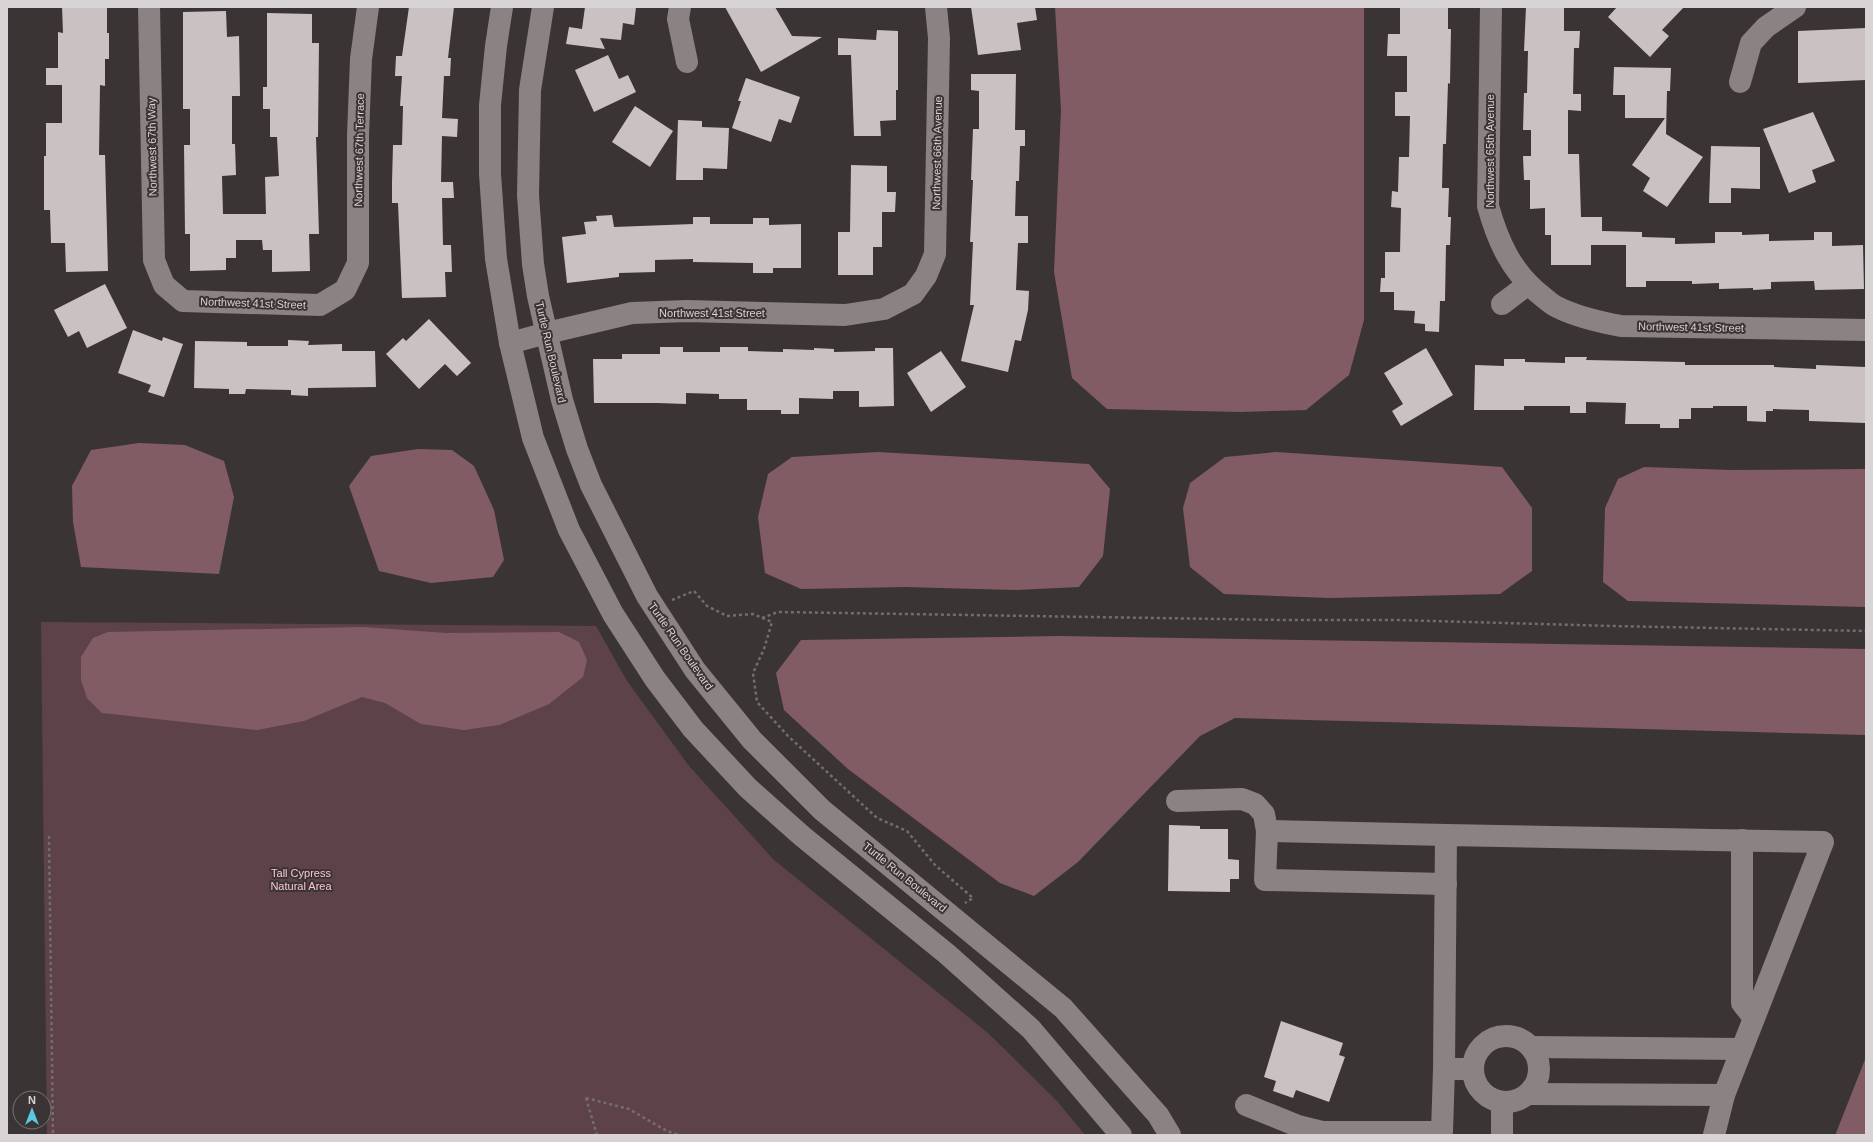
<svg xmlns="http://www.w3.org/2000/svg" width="1873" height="1142" viewBox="0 0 1873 1142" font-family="Helvetica,sans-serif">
<rect width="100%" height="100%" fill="#3b3435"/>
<polygon fill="#5d4349" points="41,622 596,626 627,681 689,766 774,860 988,1033 1057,1101 1085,1135 47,1135"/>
<g fill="#825c64">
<polygon points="1055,7 1364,7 1364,320 1349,375 1306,410 1241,412 1107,409 1072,378 1054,272 1061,110"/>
<polygon points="139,443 185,445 224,461 234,497 219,574 81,567 73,522 72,486 91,450"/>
<polygon points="418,449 452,450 474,466 494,510 504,560 493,577 431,583 379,571 349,486 371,456"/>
<polygon points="878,452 1089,464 1110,489 1103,556 1079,587 1016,590 905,587 801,589 765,573 758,517 768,474 792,457"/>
<polygon points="1276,452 1502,467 1532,508 1532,571 1500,594 1330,598 1224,594 1190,567 1183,508 1190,483 1225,457"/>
<polygon points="1644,467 1731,470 1866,469 1866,607 1628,601 1603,582 1605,508 1618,479"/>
<polygon points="363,627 446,633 559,632 579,642 587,660 583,677 549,704 499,725 464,730 421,724 385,703 362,697 304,721 257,730 102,713 87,698 81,680 81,657 93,638 108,632"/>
<polygon points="1059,636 1866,649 1866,735 1235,718 1200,736 1078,862 1034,896 1000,883 848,769 784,710 776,673 801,640"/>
<polygon points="1866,1057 1866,1135 1836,1135 1836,1133"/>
</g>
<g fill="#cac1c3">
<polygon points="62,7 107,7 107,33 109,33 109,59 105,59 105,86 100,85 99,155 105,155 108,271 66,272 65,243 51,243 50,210 44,210 44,156 46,156 46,123 62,123 62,85 46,85 46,68 58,68 58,32 63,33"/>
<polygon points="409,7 454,7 448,58 451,58 450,76 444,76 442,118 458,119 457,137 442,136 441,182 453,182 454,198 442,198 443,245 451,245 452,272 445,272 446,297 402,298 398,203 392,203 392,182 393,145 402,145 403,106 400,106 402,76 395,76 396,56 402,56"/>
<polygon points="585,7 636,7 634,25 623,23 621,40 600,38 605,49 566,44 569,27 582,29"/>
<polygon points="725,7 775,7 792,36 822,37 761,72"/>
<polygon points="971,7 1035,7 1037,20 1017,23 1021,50 978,55"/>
<polygon points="1400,7 1448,7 1448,29 1451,29 1450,84 1448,83 1446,144 1443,144 1442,188 1449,188 1448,217 1451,217 1450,245 1446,245 1445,301 1440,301 1439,332 1425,331 1425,324 1414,323 1415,311 1394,310 1394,292 1380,292 1381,278 1385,278 1385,252 1400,252 1401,208 1391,207 1392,191 1398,192 1399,157 1409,157 1410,116 1395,116 1395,92 1407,92 1407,56 1387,56 1388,34 1400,34"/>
<polygon points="1526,7 1564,7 1564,31 1580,31 1579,48 1574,48 1573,94 1581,94 1581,111 1568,110 1568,154 1579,154 1581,217 1602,217 1602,231 1642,232 1642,237 1675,238 1675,244 1715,243 1715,232 1742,232 1742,235 1769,234 1769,241 1814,240 1814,232 1832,232 1832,246 1863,245 1864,289 1815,290 1814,281 1771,282 1771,289 1753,290 1753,288 1719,289 1719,283 1692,284 1692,281 1646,281 1646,287 1626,287 1626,245 1591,245 1591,265 1551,265 1551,235 1545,235 1545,208 1530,209 1530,180 1524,180 1523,156 1531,156 1531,130 1523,130 1524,93 1527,93 1528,51 1524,51"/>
<polygon points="1617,7 1684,7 1662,30 1669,36 1650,57 1608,17"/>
<polygon points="226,11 227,37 239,36 240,96 232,96 232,144 235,144 236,175 222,176 223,214 266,214 265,177 279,176 277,137 270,137 270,109 263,109 263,87 267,87 267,13 312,14 312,43 319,43 318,137 316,137 319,234 309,234 310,271 272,272 272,250 263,250 262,240 236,240 236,258 226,258 226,270 190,271 190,234 185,234 184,145 190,145 190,109 183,109 183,12"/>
<polygon points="1866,28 1866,80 1798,83 1798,31"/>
<polygon points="877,30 898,31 898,90 896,90 896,120 880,121 881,136 854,136 851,55 838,55 838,38 876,40"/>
<polygon points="608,55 619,79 628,75 636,92 594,112 575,70"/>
<polygon points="1614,67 1671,68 1670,91 1667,91 1666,134 1703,157 1667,207 1643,191 1650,178 1632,165 1665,118 1625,118 1625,95 1613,95"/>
<polygon points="971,74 1016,74 1015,130 1025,130 1025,146 1020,146 1019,181 1016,181 1015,216 1028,216 1028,243 1018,243 1016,290 1029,291 1028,310 1021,341 1015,340 1008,372 961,361 974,305 970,305 973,242 970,242 973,180 971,180 973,129 979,129 979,91 971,90"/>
<polygon points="746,78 800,97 791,123 779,119 771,142 732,128 741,101 738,101"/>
<polygon points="635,106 673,131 650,167 612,142"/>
<polygon points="1813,112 1835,161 1812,170 1816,182 1789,193 1763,129"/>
<polygon points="678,120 702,121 702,127 729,128 727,169 703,168 703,180 676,180"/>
<polygon points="1711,146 1760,147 1760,189 1731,188 1731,203 1709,203"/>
<polygon points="851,165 887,166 887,192 896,192 895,212 882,212 882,247 873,247 873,275 838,275 838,232 850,232"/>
<polygon points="612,215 614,227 693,224 693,217 710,217 710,224 753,224 753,218 769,218 769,225 801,224 801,268 773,268 773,273 753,273 753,263 693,262 693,259 655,260 655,272 619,273 619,277 567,283 562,237 586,234 584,222 597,221 596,216"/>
<polygon points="105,284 127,328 87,348 79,331 68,337 54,310"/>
<polygon points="429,319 471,363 457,376 445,364 419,389 386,354 403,338 406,341"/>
<polygon points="133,330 162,341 163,337 183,344 164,397 148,392 151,385 118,373"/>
<polygon points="288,340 309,341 308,345 342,344 342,351 375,351 376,387 308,388 308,396 291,395 291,390 246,389 245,394 229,394 229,389 194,388 195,341 247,342 247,346 288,346"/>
<polygon points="660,347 683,347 683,352 720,352 720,347 748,347 748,351 783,352 783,349 814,350 814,348 834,349 834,352 875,351 875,348 893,348 894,406 859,407 859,391 833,391 833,399 799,398 799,414 781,414 781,410 747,410 747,399 719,399 719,394 686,393 686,404 658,403 594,403 593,359 622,359 622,354 660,354"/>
<polygon points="1426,348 1453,395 1401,426 1392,411 1403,404 1384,373"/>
<polygon points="941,351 966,387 931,412 907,373"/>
<polygon points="1565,357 1587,357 1586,360 1685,362 1685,365 1774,365 1774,367 1816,369 1816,365 1866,367 1866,423 1809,421 1809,410 1773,409 1773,411 1766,411 1766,422 1747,421 1747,406 1713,406 1713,408 1691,408 1691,419 1679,419 1679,428 1660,428 1660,424 1625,424 1626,403 1586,402 1586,413 1570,413 1570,406 1524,406 1524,410 1474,410 1475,365 1504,366 1504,359 1525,359 1525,362 1565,363"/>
<polygon points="1169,825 1200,826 1200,829 1228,829 1228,859 1239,860 1239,879 1230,879 1230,892 1168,891"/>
<polygon points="1281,1021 1343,1043 1339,1055 1345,1057 1329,1102 1296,1090 1293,1098 1273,1091 1276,1081 1264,1077"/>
</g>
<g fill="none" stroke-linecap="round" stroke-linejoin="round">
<g stroke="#736d6e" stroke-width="2.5" stroke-dasharray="3 3" stroke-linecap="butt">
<polyline points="672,600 694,591 707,606 727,616 753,614 772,622 764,649 753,673 757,702 788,736 877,818 907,831 935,865 973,898 965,903"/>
<polyline points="762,618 778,612 1282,620 1397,620 1612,626 1866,631"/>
<polyline points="49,836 53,1135"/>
<polyline points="586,1098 629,1109 667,1131 679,1135"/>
<polyline points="586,1098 597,1135"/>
</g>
<g stroke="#8a8283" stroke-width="22">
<polyline points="149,7 154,260 164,285 183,301 320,305 345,290 358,263 358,135 361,59 368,7"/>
<polyline points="502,7 496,46 490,105 490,174 496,259 510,343 533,438 569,530 613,614 655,679 693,729 748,788 802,836 947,954 1031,1029 1121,1135"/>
<polyline points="543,7 530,90 528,195 533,264 538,296 562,400 577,449 591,485 647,596 695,670 752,740 822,810 1063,1008 1158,1115 1170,1135"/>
<polyline points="680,7 678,19 687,62"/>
<path d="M1491,7L1488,206C1498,242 1512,273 1542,296C1547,300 1551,304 1557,307C1577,317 1599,322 1621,326L1866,330"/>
<polyline points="1740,82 1751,43 1766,27 1795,7"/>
<polyline points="1502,304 1527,285"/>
<polyline points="510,343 547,333 632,313 687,311 845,315 884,309 913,294 926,276 935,254 939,38 936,7"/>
<polyline points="1177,801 1242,799 1255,804 1264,814 1267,831 1265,880 1446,884"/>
<polyline points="1267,831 1446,835"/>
<polyline points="1742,840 1742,1003 1754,1018"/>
<circle cx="1506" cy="1069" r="33"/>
<polyline points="1532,1047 1741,1049"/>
<polyline points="1472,1069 1444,1069 1446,835 1823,842 1724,1095 1714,1135"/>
<polyline points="1529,1094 1724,1095"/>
<polyline points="1502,1103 1502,1135"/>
<polyline points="1246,1105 1298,1126 1322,1132 1442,1132 1444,1069"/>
</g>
</g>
<g text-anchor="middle" stroke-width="4" stroke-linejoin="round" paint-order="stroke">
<g font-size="11" fill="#d8d3d4" stroke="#3b3435">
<text transform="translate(152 147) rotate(-91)" y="4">Northwest 67th Way</text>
<text transform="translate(359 150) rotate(-89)" y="4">Northwest 67th Terrace</text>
<text transform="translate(1490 151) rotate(-90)" y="4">Northwest 65th Avenue</text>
<text transform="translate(937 153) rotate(-89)" y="4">Northwest 66th Avenue</text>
<text transform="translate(253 303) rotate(2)" y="4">Northwest 41st Street</text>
<text x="712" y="317">Northwest 41st Street</text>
<text transform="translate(1691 327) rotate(1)" y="4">Northwest 41st Street</text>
<text transform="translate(551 352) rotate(77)" y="4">Turtle Run Boulevard</text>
<text transform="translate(681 646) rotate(55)" y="4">Turtle Run Boulevard</text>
<text transform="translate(905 877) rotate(39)" y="4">Turtle Run Boulevard</text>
</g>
<g font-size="11" fill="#fcc4d0" stroke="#3b3435">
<text x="301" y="877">Tall Cypress<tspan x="301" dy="13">Natural Area</tspan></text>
</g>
</g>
<rect width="1873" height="1142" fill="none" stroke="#d8d3d4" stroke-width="16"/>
<g transform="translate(32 1110)"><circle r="19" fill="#3b3435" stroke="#7a7475"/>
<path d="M0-3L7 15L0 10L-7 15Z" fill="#57c9e2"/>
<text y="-6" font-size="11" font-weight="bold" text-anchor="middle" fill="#d8d3d4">N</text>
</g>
</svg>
